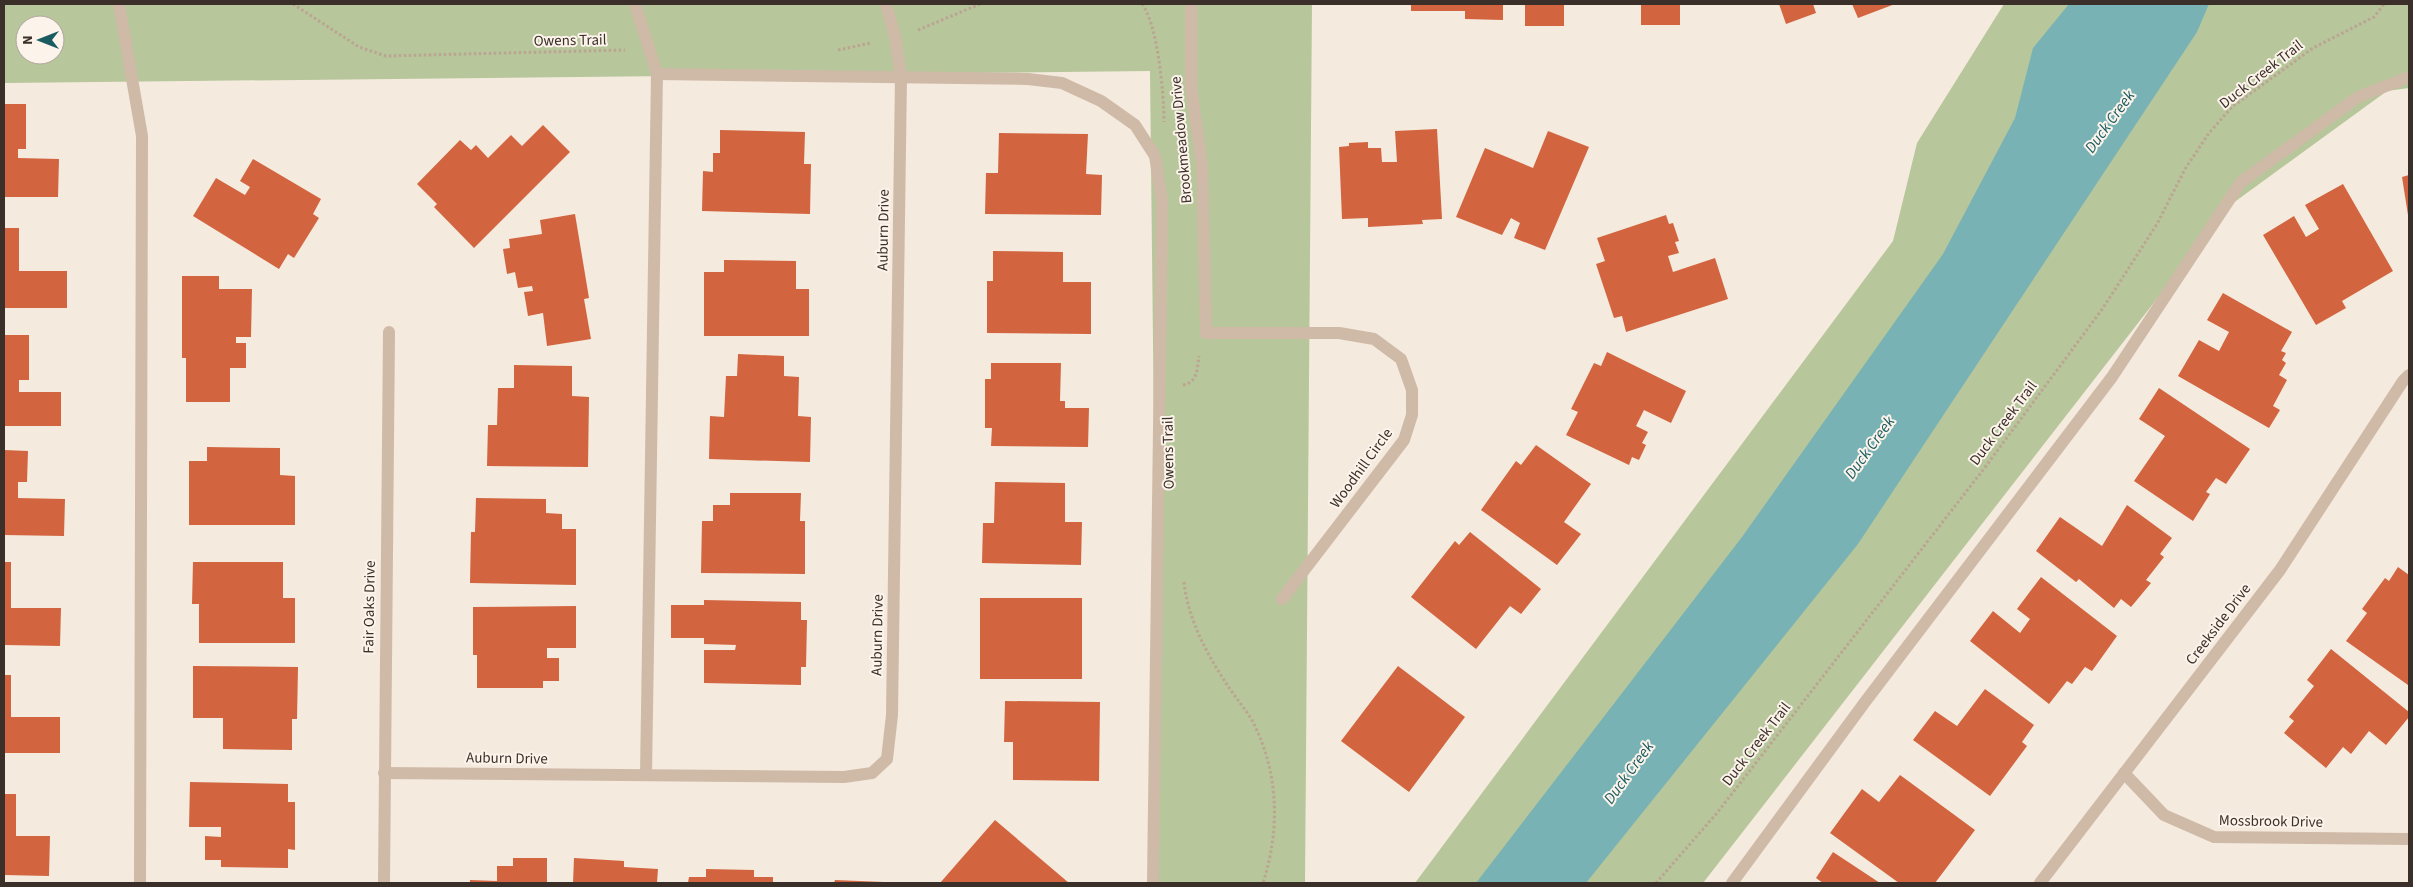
<svg xmlns="http://www.w3.org/2000/svg" width="2413" height="887" viewBox="0 0 2413 887" font-family="'Source Sans 3',sans-serif">
<rect width="100%" height="100%" fill="#f5eade"/>
<g fill="#b7c69b" fill-rule="evenodd">
<path d="M4,4H1312L1305,883H1159L1150,71L4,83ZM25,25H55V55H25Z"/>
<polygon points="2004,4 2409,4 2409,88 2387,91 2229,206 1703,883 1415,883 1893,241 1917,143"/>
</g>
<polygon fill="#79b2b5" points="2069,4 2209,4 2197,32 1858,544 1586,883 1476,883 1742,537 1943,254 2015,118 2033,48"/>
<g fill="#d2653f">
<polygon points="1411,4 1503,4 1503,20 1465,19 1465,11 1411,11"/>
<rect x="1525" y="4" width="39" height="22"/>
<rect x="1641" y="4" width="39" height="21"/>
<polygon points="1779,4 1813,4 1816,13 1786,24"/>
<polygon points="1852,4 1895,4 1858,18"/>
<polygon points="4,104 26,104 26,149 18,149 18,158 59,159 58,197 4,197"/>
<polygon points="543,125 570,152 474,248 434,207 437,204 417,184 460,140 471,150 476,145 488,158 511,135 522,146"/>
<polygon points="1437,129 1442,219 1422,220 1423,224 1368,227 1368,218 1342,219 1339,147 1349,146 1349,143 1368,142 1368,148 1381,148 1382,162 1397,162 1395,131"/>
<polygon points="720,130 805,132 804,164 811,164 810,214 702,211 703,171 713,172 713,153 720,153"/>
<polygon points="1548,131 1589,147 1545,250 1514,238 1520,223 1511,218 1502,235 1456,217 1485,148 1533,168"/>
<polygon points="999,133 1088,134 1086,174 1102,175 1101,215 985,214 986,173 998,173"/>
<polygon points="253,159 321,199 313,214 319,218 294,258 288,254 279,269 193,216 216,178 245,195 250,187 240,181"/>
<polygon points="2409,175 2409,215 2408,215 2402,177"/>
<polygon points="2343,184 2393,271 2342,301 2346,308 2316,325 2263,235 2294,216 2306,237 2319,229 2305,205"/>
<polygon points="575,214 589,298 584,299 591,339 547,346 543,313 528,316 524,292 533,291 532,286 518,288 515,272 507,274 503,249 510,248 509,239 542,234 540,220"/>
<polygon points="1666,215 1669,224 1673,223 1679,241 1675,242 1679,253 1668,256 1673,272 1715,258 1728,299 1626,332 1622,316 1614,318 1596,264 1605,261 1597,238"/>
<polygon points="4,228 19,228 19,271 67,271 67,308 4,308"/>
<polygon points="993,251 1063,252 1063,282 1091,282 1091,334 987,333 987,281 993,281"/>
<polygon points="724,260 796,261 796,289 809,289 809,336 704,336 704,272 724,272"/>
<polygon points="182,276 219,276 219,289 252,289 251,337 236,337 236,343 246,343 246,368 230,368 230,402 186,402 186,358 182,358"/>
<polygon points="2223,293 2292,332 2281,351 2286,353 2282,360 2286,363 2279,375 2287,380 2273,406 2280,410 2269,428 2178,376 2199,340 2219,351 2229,332 2207,320"/>
<polygon points="4,335 29,335 29,380 19,380 19,392 61,392 61,426 4,426"/>
<polygon points="1607,352 1686,391 1671,423 1644,410 1636,426 1648,432 1642,443 1646,445 1639,460 1632,457 1629,465 1566,435 1578,412 1571,409 1594,363 1601,366"/>
<polygon points="738,354 784,356 784,376 799,377 798,416 811,417 810,462 709,459 710,416 724,417 726,376 737,376"/>
<polygon points="991,363 1061,363 1060,401 1065,401 1065,408 1089,408 1088,447 991,446 992,428 985,428 985,379 991,379"/>
<polygon points="514,365 572,366 572,396 589,397 588,467 487,466 488,425 497,425 498,388 514,388"/>
<polygon points="2159,388 2250,449 2226,484 2216,478 2206,492 2210,494 2193,521 2134,481 2165,436 2139,419"/>
<polygon points="1536,445 1591,484 1564,522 1581,534 1557,565 1481,510 1516,461 1521,465"/>
<polygon points="207,447 280,448 280,475 295,476 295,525 189,525 189,461 207,461"/>
<polygon points="4,450 28,451 27,482 18,482 18,498 65,499 64,536 4,535"/>
<polygon points="995,482 1065,483 1065,522 1082,522 1081,565 982,563 983,523 994,523"/>
<polygon points="730,493 801,493 800,521 805,521 805,574 701,573 702,521 713,521 713,505 730,505"/>
<polygon points="476,498 546,499 546,513 562,514 562,529 576,529 576,585 470,583 471,532 475,532"/>
<polygon points="2127,505 2172,538 2160,554 2164,557 2146,580 2151,583 2131,607 2121,599 2114,608 2079,579 2076,582 2036,551 2060,517 2102,546"/>
<polygon points="1470,532 1541,589 1521,614 1510,606 1476,649 1411,597 1455,541 1459,545"/>
<polygon points="4,562 11,562 11,608 61,608 60,646 4,645"/>
<polygon points="193,562 283,562 283,598 295,598 295,643 199,643 199,604 192,604"/>
<polygon points="2398,567 2409,575 2408,685 2346,641 2367,613 2362,609 2385,578 2389,581"/>
<polygon points="2041,577 2117,636 2092,671 2085,667 2072,684 2067,681 2049,704 1970,641 1993,611 2020,633 2030,619 2017,609"/>
<rect x="980" y="598" width="102" height="81"/>
<polygon points="704,600 801,602 801,620 807,620 806,667 801,667 801,685 704,683 704,650 735,650 736,645 704,644 704,638 671,638 671,605 704,605"/>
<polygon points="576,606 576,648 547,648 547,658 559,658 559,681 543,681 543,688 477,688 477,655 473,655 473,607"/>
<polygon points="2331,649 2409,712 2409,717 2386,745 2369,731 2351,754 2343,747 2326,768 2284,733 2294,721 2289,717 2314,686 2307,680"/>
<polygon points="193,666 298,667 297,719 292,719 292,750 223,749 223,718 193,718"/>
<polygon points="1398,666 1465,717 1409,792 1341,741"/>
<polygon points="4,675 11,675 11,717 60,717 60,753 4,753"/>
<polygon points="1985,689 2034,725 2022,742 2027,746 1990,796 1913,740 1935,711 1957,726"/>
<polygon points="1005,701 1100,702 1099,781 1013,780 1013,742 1004,742"/>
<polygon points="1900,775 1975,830 1935,883 1899,883 1830,833 1862,789 1879,802"/>
<polygon points="190,782 288,784 288,802 295,802 295,850 288,849 288,868 221,867 221,860 205,860 205,836 221,837 221,827 189,827"/>
<polygon points="4,794 16,794 16,836 50,836 49,876 4,875"/>
<polygon points="995,820 1069,883 940,883"/>
<polygon points="1833,852 1880,883 1823,883 1816,878"/>
<polygon points="513,858 547,858 547,883 470,883 470,880 497,881 497,866 513,866"/>
<polygon points="574,858 624,861 624,867 658,869 657,883 573,883"/>
<polygon points="706,869 754,870 754,877 773,877 773,883 688,883 689,877 706,877"/>
<polygon points="835,880 884,882 884,883 834,883"/>
</g>
<g fill="none" stroke-linecap="round" stroke-linejoin="round">
<g stroke="#bba492" stroke-width="3" stroke-dasharray="2.5 2.5" stroke-linecap="butt">
<polyline points="293,4 359,47 386,56 625,50"/>
<path d="M1142,4C1158,25 1164,95 1164,122"/>
<polyline points="918,30 980,4"/>
<polyline points="838,50 871,43"/>
<path d="M1183,385C1198,382 1197,369 1199,356"/>
<path d="M1184,582C1188,621 1209,658 1230,689C1238,701 1248,712 1254,724C1279,775 1280,830 1263,883"/>
<polyline points="1656,883 1717,813 1983,470 2103,308 2157,224 2185,169 2209,133 2232,107 2313,48 2374,17 2384,4"/>
</g>
<g stroke="#cfbaa8" stroke-width="12">
<polyline points="119,4 142,136 140,883"/>
<polyline points="635,4 657,74 646,775"/>
<polyline points="1191,4 1191,87 1202,165 1206,333 1339,333 1374,339 1401,359 1412,390 1412,415 1404,440 1282,599"/>
<polyline points="657,74 1028,79 1062,83 1101,101 1135,125 1155,156 1162,202 1153,883"/>
<polyline points="384,773 844,777 872,773 887,759 892,715 901,77 895,37 886,4"/>
<polyline points="2124,773 2164,815 2214,837 2409,839"/>
<polyline points="384,883 389,332"/>
<polyline points="1732,883 1865,702 2112,377 2241,182 2358,97 2409,77"/>
<polyline points="2040,883 2280,570 2403,381 2409,375"/>
</g>
</g>
<g text-anchor="middle" stroke-width="4" stroke-linejoin="round" paint-order="stroke">
<g font-size="15" fill="#3b2f29" stroke="#fcf4eb">
<text transform="translate(570 40) rotate(-1)" y="5">Owens Trail</text>
<text transform="translate(2261 74) rotate(-38)" y="5">Duck Creek Trail</text>
<text transform="translate(1181 140) rotate(-95)" y="5">Brookmeadow Drive</text>
<text transform="translate(883 230) rotate(-89)" y="5">Auburn Drive</text>
<text transform="translate(2003 423) rotate(-53)" y="5">Duck Creek Trail</text>
<text transform="translate(1168 453) rotate(-91)" y="5">Owens Trail</text>
<text transform="translate(1361 468) rotate(-54)" y="5">Woodhill Circle</text>
<text transform="translate(369 607) rotate(-89)" y="5">Fair Oaks Drive</text>
<text transform="translate(2218 624) rotate(-53)" y="5">Creekside Drive</text>
<text transform="translate(877 635) rotate(-89)" y="5">Auburn Drive</text>
<text transform="translate(1756 744) rotate(-52)" y="5">Duck Creek Trail</text>
<text transform="translate(507 758) rotate(1)" y="5">Auburn Drive</text>
<text transform="translate(2271 821) rotate(1)" y="5">Mossbrook Drive</text>
</g>
<g font-size="16" font-style="italic" fill="#195b61" stroke="#fcf4eb">
<text transform="translate(2109 121) rotate(-54)" y="6">Duck Creek</text>
<text transform="translate(1869 447) rotate(-54)" y="6">Duck Creek</text>
<text transform="translate(1628 772) rotate(-54)" y="6">Duck Creek</text>
</g>
</g>
<rect width="2413" height="887" fill="none" stroke="#3b2f29" stroke-width="10"/>
<g transform="translate(40 40) rotate(270)"><circle r="24" fill="#fcf4eb" stroke="#afa59d"/>
<path d="M0-4L9 19L0 12L-9 19Z" fill="#195b61"/>
<text y="-8" font-size="14" font-weight="bold" text-anchor="middle" fill="#3b2f29">N</text>
</g>
</svg>
